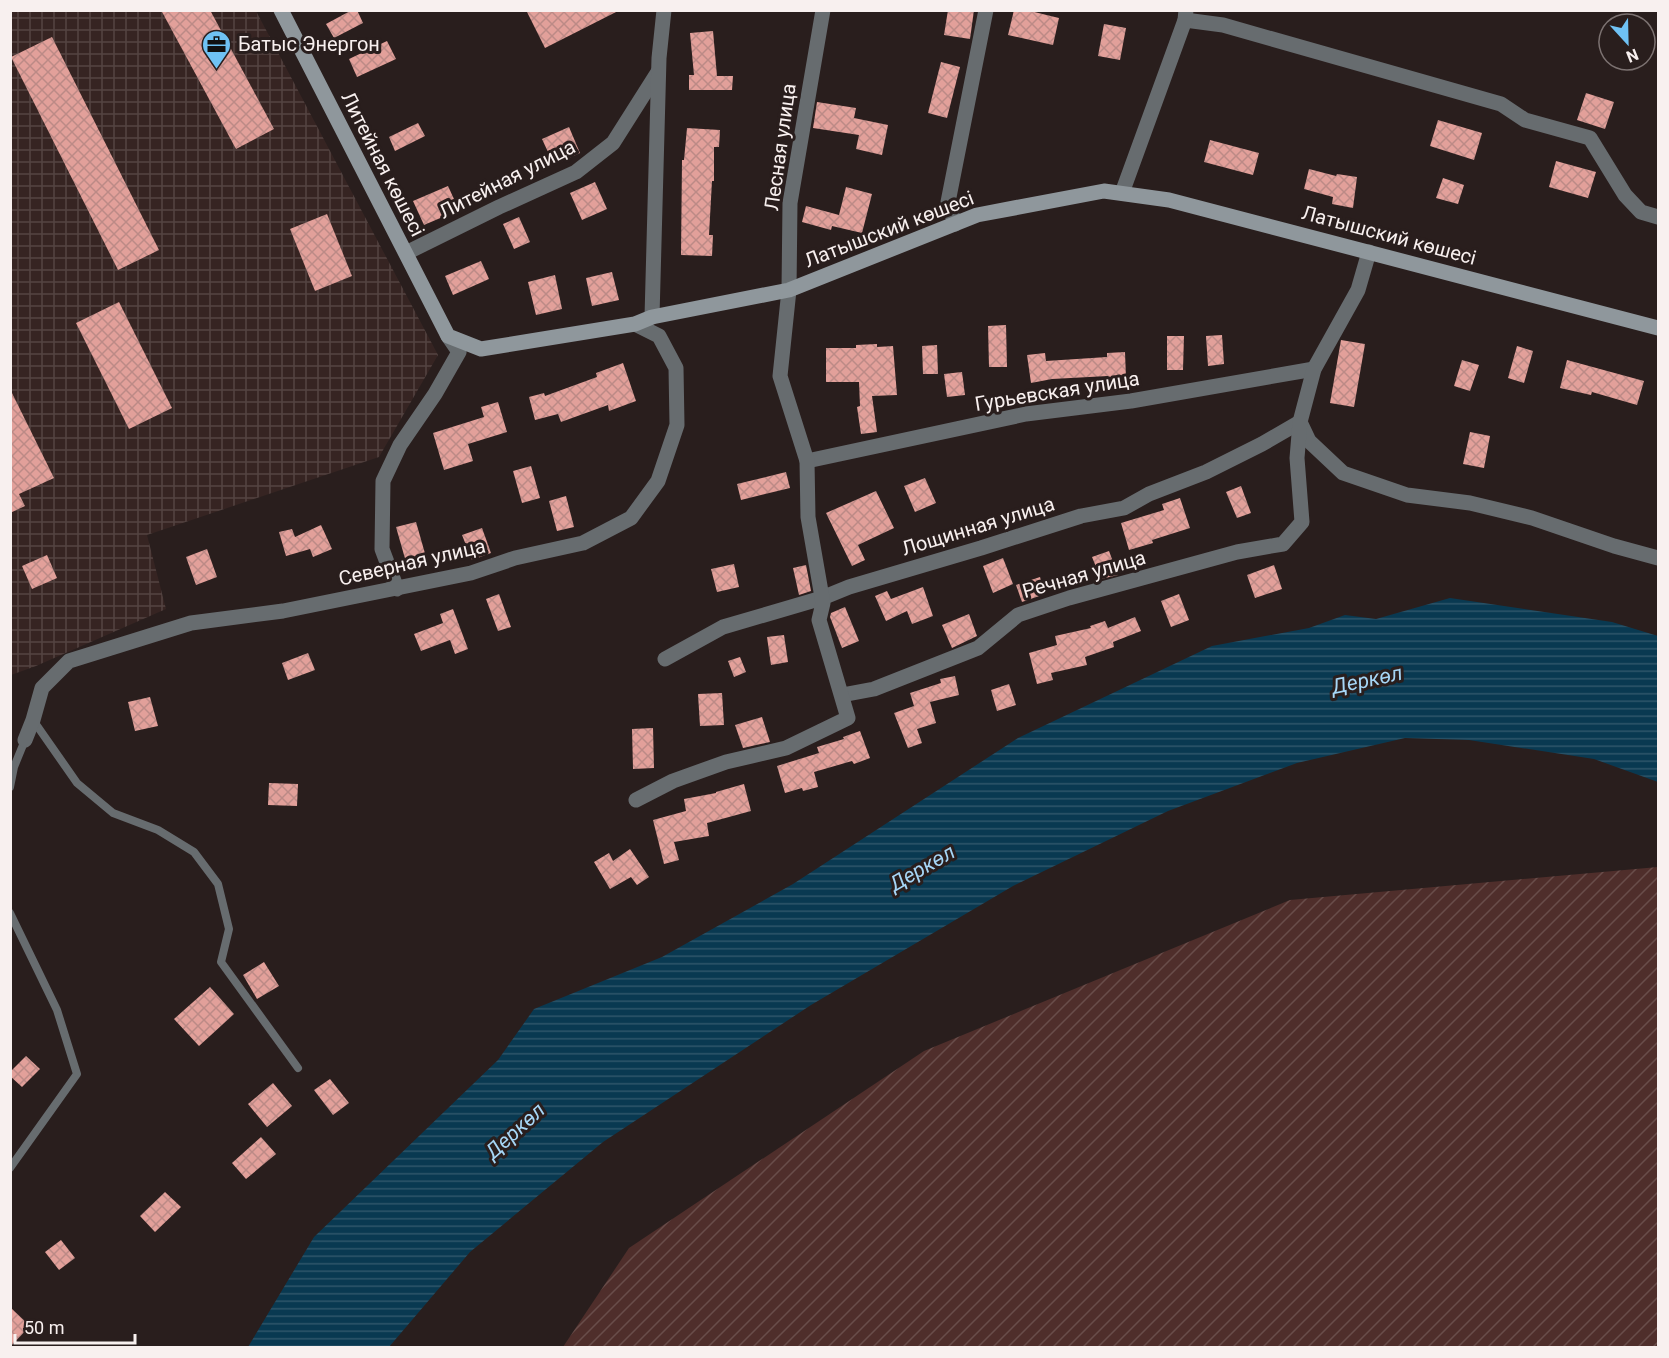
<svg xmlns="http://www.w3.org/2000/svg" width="1669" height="1358" viewBox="0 0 1669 1358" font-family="Roboto,sans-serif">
<defs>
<pattern id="industrial-grid" width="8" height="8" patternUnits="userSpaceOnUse" patternTransform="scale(1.5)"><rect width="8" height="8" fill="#362422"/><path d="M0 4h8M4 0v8" fill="none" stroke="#544442"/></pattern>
<pattern id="garden-furrows" width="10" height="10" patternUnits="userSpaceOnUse" patternTransform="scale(1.5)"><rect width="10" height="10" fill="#4f2e2b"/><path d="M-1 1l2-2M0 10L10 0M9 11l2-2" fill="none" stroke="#694d4a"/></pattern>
<pattern id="water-rules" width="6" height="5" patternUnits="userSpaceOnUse" patternTransform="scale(1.5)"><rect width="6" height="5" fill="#093951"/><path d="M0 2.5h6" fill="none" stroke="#2e566a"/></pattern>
<pattern id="building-cross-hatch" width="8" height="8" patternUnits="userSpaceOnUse" patternTransform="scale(1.5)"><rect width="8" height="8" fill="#e2a09a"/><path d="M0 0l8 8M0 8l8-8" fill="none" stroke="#bc8a86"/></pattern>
</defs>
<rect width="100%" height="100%" fill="#291e1d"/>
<polygon fill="url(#industrial-grid)" points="10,11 256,11 438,355 379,457 147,535 166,609 36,666 11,675"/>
<polygon fill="url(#garden-furrows)" points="1658,867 1658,1347 563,1347 629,1248 924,1051 1290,900"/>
<polygon fill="url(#water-rules)" points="1450,598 1612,622 1658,636 1658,782 1594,759 1469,740 1405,738 1297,763 1168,811 1013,886 811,1005 603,1142 470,1252 389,1347 248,1347 314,1237 498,1060 534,1009 662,957 793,884 1018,738 1212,646 1309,628 1345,615 1376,619"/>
<g fill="url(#building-cross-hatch)">
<polygon points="161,10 210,10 274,129 236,149"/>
<polygon points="352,10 357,10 363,23 334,38 326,24"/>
<polygon points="526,10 620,10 545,48"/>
<polygon points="948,10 974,10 970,39 944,35"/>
<polygon points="1014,10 1026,10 1059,18 1053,45 1008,35"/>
<polygon points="1104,24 1126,28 1120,60 1098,56"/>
<polygon points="713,31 717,76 733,76 732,90 689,90 689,75 694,75 690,33"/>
<polygon points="52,37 159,250 118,270 11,57"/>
<polygon points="387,41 396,59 357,77 349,59"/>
<polygon points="941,62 960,67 947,118 928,113"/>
<polygon points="1586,93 1614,102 1605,129 1577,120"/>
<polygon points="817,102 856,108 854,118 888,125 882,155 856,149 859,135 813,128"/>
<polygon points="1438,120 1482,133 1474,160 1430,146"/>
<polygon points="418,123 425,136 395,151 389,137"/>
<polygon points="569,127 580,153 554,165 542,139"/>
<polygon points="687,128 720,130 719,147 714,147 714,181 712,181 709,235 713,235 712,256 681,255 682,160 684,160"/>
<polygon points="1210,140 1259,153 1253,175 1204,162"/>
<polygon points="1556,161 1596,172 1588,198 1549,187"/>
<polygon points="1309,169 1336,176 1337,174 1357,177 1353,208 1332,204 1333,197 1304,189"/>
<polygon points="1443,178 1464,185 1458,204 1436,198"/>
<polygon points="595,182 607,209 582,220 570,193"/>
<polygon points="448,186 459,210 424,225 413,201"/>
<polygon points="846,187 872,194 862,233 832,226 831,230 802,222 806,206 839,215"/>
<polygon points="327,214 352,276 315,291 290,229"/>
<polygon points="519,217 530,242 514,249 503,224"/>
<polygon points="481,261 489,279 453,295 445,276"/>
<polygon points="612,272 619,300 592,306 586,278"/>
<polygon points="555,275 562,309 536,315 528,282"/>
<polygon points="119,302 172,408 129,429 76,323"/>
<polygon points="1006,325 1007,367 989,367 988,326"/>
<polygon points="1222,335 1224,364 1208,366 1206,336"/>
<polygon points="1167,336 1184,336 1183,370 1167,370"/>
<polygon points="1341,340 1365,344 1354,407 1330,403"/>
<polygon points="877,344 877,347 893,346 897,395 872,396 877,432 861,434 857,407 860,406 859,382 826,382 826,348 856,348 856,345"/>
<polygon points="937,345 938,374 923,374 922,346"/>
<polygon points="1517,346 1533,351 1524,383 1508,378"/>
<polygon points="1125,352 1126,378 1108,379 1108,376 1052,379 1031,383 1027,355 1045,353 1046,361 1107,357 1107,353"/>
<polygon points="1462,360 1479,365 1470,391 1454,386"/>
<polygon points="1567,360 1644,381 1637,405 1592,392 1591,395 1560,388"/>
<polygon points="623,363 636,401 609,411 608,405 561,422 558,414 535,420 529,397 544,393 545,396 597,377 596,373"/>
<polygon points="962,372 965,395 947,397 944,374"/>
<polygon points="10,389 54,478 19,494 25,506 10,513"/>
<polygon points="498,402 507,432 468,444 473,461 444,470 433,433 484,417 481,407"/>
<polygon points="1470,432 1490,436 1484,468 1463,464"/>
<polygon points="531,466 540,498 522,503 513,471"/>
<polygon points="786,472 790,488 741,500 737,484"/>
<polygon points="925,478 936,503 915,512 904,486"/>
<polygon points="1241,486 1251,513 1237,518 1226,492"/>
<polygon points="876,491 894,528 858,545 865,560 852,566 826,513"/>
<polygon points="566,496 574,527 557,531 549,501"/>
<polygon points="1180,498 1190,528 1152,540 1153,543 1129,550 1121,523 1164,510 1162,504"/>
<polygon points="416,522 426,557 406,562 396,527"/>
<polygon points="321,525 332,549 313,557 310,549 286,556 279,532 292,529 295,537"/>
<polygon points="482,528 491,553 472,560 462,535"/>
<polygon points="207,549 217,577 196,585 186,557"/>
<polygon points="1109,551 1118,575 1101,579 1092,557"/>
<polygon points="47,555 57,578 32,589 22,566"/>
<polygon points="1003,558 1013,584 993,593 983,566"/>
<polygon points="734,564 739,587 717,592 711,569"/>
<polygon points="806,565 811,591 799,595 793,568"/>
<polygon points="1274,565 1282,589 1255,598 1247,575"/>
<polygon points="1040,577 1045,594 1022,602 1016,585"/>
<polygon points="923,587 933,616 912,624 907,611 886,621 875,596 887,591 891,599"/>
<polygon points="499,594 511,627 498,631 486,599"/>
<polygon points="1179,594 1189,620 1171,627 1161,601"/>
<polygon points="845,607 859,641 842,648 830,617 831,613"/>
<polygon points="453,609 468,649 455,654 450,640 421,651 414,634 443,623 440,614"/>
<polygon points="969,614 977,636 952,648 942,625"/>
<polygon points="1135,617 1141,631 1113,642 1114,647 1085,657 1087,665 1051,673 1053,680 1037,684 1029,653 1057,645 1055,636 1091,628 1090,626 1105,621 1108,628"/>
<polygon points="784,635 788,662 771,665 767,637"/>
<polygon points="308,653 315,670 288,680 282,663"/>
<polygon points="740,657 746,672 734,677 728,661"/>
<polygon points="955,676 959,695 930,702 936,723 917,729 922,743 908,748 894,713 914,706 910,693 941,683 940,679"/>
<polygon points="1009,684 1016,705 997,711 991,690"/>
<polygon points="722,693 724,725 700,726 698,694"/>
<polygon points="150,697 158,726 135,731 128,702"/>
<polygon points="762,717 770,742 743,748 735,725"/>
<polygon points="653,728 654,768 633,769 632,729"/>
<polygon points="860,731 870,758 854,764 852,761 814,772 818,787 803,791 802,788 785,793 777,766 819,753 817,747 844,739 843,737"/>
<polygon points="269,783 298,784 297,806 268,805"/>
<polygon points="744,784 751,811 707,823 709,836 674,842 679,860 664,864 653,820 686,811 684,799 716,793 716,792"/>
<polygon points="630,849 649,877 637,885 631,877 610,889 594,862 609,853 613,861"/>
<polygon points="264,962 279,986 257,999 243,975"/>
<polygon points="210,987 234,1014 199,1046 174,1019"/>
<polygon points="26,1056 40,1069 22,1087 10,1076 10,1072"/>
<polygon points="330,1079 349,1103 333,1115 314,1090"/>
<polygon points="273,1083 292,1106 267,1127 248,1104"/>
<polygon points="261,1137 276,1154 246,1179 232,1163"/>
<polygon points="165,1192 181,1207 155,1232 140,1216"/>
<polygon points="61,1240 75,1258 59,1270 45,1252"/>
<polygon points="10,1307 30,1326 10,1347"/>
</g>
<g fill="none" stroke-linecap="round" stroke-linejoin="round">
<g stroke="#676c6f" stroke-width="8">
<polyline points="33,720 77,783 113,813 158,830 194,852 218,884 229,929 221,962 298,1068"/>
<polyline points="10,787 14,767 25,740"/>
<polyline points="10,913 57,1010 77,1074 10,1168"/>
</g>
<g stroke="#676c6f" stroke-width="15">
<polyline points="1185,20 1223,25 1501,104 1525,120 1590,138 1625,195 1641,212 1658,217"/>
<polyline points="1122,193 1185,20 1186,10"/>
<polyline points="955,224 948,202 986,10"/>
<polyline points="406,253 499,207 576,172 613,143 658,72"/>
<polyline points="652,317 659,58 664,10"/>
<polyline points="807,461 1026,414 1131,401 1314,369"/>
<polyline points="397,589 382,549 383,481 400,445 435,394 459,352 448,336"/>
<polyline points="665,659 723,627 822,598 849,587 981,548 1081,516 1124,508 1149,494 1206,472 1262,444 1300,422 1309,441 1343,473 1407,495 1470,503 1532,518 1614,546 1658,558"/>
<polyline points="842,695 874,689 978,648 1018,615 1069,598 1237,552 1283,544 1302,522 1297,458 1300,422 1314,369 1358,290 1369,252"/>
<polyline points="25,740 33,720 42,688 69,661 191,623 283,611 471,573 515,558 583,543 631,518 658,481 677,425 676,368 659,336 635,324"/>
<polyline points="636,800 673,781 726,762 786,748 848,718 819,620 823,603 808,517 807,461 780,376 789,290 790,203 823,10"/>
</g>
<polyline stroke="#8f979c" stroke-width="15" points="281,10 448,336 481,349 635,324 652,317 789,290 977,215 1104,191 1169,200 1658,328"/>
</g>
<defs>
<symbol id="office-pin" viewBox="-11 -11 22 30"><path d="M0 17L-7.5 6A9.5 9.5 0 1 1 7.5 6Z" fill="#6fc2f4" stroke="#291e1d"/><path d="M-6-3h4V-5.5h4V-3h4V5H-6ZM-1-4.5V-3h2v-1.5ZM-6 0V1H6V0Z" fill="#111"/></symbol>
</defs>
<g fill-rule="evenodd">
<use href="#office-pin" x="200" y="28" width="33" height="45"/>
</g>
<g text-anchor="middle" stroke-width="6" stroke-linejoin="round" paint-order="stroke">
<g font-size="20" fill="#f8f0ef" stroke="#291e1d" text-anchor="start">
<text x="238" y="51">Батыс Энергон</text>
</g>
<g font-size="20" fill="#f8f0ef" stroke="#291e1d">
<text transform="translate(780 147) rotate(-82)" y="7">Лесная улица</text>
<text transform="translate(383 164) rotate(63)" y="7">Литейная көшесі</text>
<text transform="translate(507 179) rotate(-27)" y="7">Литейная улица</text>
<text transform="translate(889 229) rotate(-21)" y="7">Латышский көшесі</text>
<text transform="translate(1389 235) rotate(15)" y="7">Латышский көшесі</text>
<text transform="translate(1057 391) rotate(-9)" y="7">Гурьевская улица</text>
<text transform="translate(978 526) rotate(-17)" y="7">Лощинная улица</text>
<text transform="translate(412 562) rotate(-13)" y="7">Северная улица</text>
<text transform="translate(1084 574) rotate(-16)" y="7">Речная улица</text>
</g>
<g font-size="21" font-style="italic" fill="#a6d6f6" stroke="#291e1d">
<text transform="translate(1367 680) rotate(-12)" y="7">Деркөл</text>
<text transform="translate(922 868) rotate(-30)" y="7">Деркөл</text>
<text transform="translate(515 1131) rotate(-42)" y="7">Деркөл</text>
</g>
</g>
<rect width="1669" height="1358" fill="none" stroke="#f8f0ef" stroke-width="24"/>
<g transform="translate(1627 42) rotate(158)"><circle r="28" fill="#291e1d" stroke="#7c7271" stroke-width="1.5"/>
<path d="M0-4.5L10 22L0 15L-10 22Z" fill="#6fc2f4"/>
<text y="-9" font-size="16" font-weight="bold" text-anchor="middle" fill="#f8f0ef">N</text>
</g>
<path d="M15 1334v9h120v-9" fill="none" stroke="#f8f0ef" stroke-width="3"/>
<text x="24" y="1334" font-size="18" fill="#f8f0ef" stroke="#291e1d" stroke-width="4.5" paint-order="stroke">50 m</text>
</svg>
